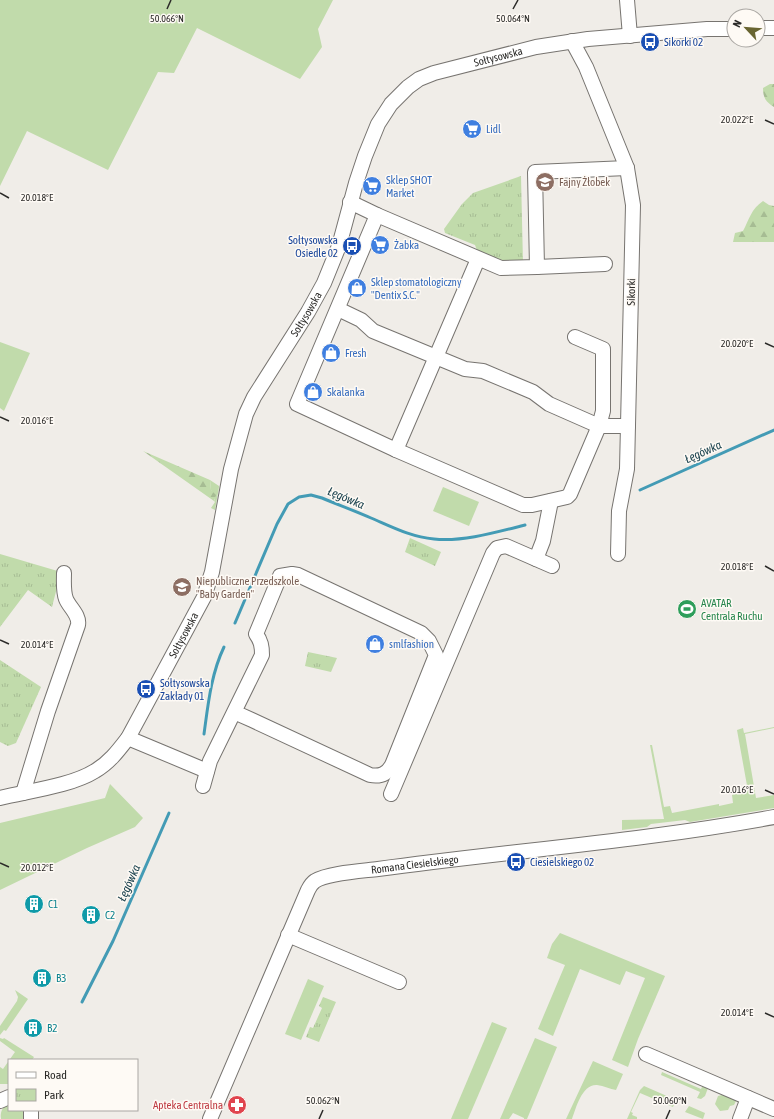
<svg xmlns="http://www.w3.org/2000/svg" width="774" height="1119" viewBox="0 0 774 1119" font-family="'Asap Condensed',sans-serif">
<defs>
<pattern id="forest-firs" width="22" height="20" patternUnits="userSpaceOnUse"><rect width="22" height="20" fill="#c1dbab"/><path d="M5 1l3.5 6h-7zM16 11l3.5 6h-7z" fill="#a6bc93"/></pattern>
<pattern id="park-tufts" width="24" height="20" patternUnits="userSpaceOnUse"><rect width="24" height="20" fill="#c1dbab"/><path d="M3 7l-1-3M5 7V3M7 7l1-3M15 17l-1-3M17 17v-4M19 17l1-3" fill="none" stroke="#a6bc93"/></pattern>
</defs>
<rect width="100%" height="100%" fill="#f0ede8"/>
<g fill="#c1dbab">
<polygon points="0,0 333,0 318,29 322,47 300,79 197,28 174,73 158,72 108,170 27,131 0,186"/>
<polygon points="0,342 30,353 4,411 0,408"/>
<polygon points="210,480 219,486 219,487 215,510 211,508 215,502 214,501 215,499 211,490"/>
<polygon points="443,487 479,502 469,526 433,511"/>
<polygon points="774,727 774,728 745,734 756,798 774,795 774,808 690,822 685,820 651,824 647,827 622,830 622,820 664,819 650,745 652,745 664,807 670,806 672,813 719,804 719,806 733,803 732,795 748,791 737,730 743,728 744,733"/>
<polygon points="110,784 143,818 135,827 87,848 0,890 0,823 105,798"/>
<polygon points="560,933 665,976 638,1039 628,1067 612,1060 645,978 626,971 620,985 580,969 553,1036 538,1029 565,965 547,958 552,944"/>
<polygon points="308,979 324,986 301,1040 285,1034"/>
<polygon points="15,990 28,999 6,1031 4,1030 0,1035 0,1026 17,1001 18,997"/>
<polygon points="492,1022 507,1028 468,1119 451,1119"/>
<polygon points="0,1038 3,1039 4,1038 34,1057 32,1060 9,1060 9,1084 0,1084 0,1067 3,1069 15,1052 0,1041"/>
<polygon points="535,1038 557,1047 527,1119 524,1119 524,1118 513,1113 509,1119 500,1119"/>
<path d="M593,1061L623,1074L616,1090C610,1089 604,1086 597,1085C582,1084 576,1108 572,1119H566Z"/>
<polygon points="662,1072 701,1089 704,1083 708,1088 705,1096 701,1099 697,1098 700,1092 661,1075"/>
<polygon points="644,1086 676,1100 673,1107 640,1093 631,1112 633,1113 632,1115 637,1117 637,1119 627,1119 640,1090"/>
<polygon points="724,1091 738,1097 734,1105 730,1106 728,1110 720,1111 715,1104 718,1096 722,1095"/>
<path d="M9,1104V1110H23L24,1119H1C0,1112 2,1107 9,1104Z"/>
<polygon points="689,1106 705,1113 703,1119 685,1112"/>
</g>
<g fill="url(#forest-firs)">
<path d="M770,84H774V107C766,102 763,98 763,88Z"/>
<path d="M763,201L769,205L774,206V242H733L735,233L743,231C749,220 751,209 763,201Z"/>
<polygon points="143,451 210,480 211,490 216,495 214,501"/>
</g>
<g fill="url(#park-tufts)">
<polygon points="521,176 523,263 503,262 478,253 475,245 445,233 444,229 462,204 473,193"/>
<polygon points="410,538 441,552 435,566 405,552"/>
<polygon points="0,554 61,572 52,607 28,590 0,627"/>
<polygon points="308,652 337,658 331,672 305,666"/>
<polygon points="0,660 41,687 16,743 8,746 0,742"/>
<polygon points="323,997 336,1002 319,1042 306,1037 310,1027 313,1028 322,1008 319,1006"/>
</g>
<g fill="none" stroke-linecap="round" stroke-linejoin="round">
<g stroke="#439bb5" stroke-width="3">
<polyline points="640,490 774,430"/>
<path d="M235,623L277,524L288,504L299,497L311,495L322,498C339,505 355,511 371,518C392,527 411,537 434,539C463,542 497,532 525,525"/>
<path d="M204,734C208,705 211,674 224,647"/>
<polyline points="82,1002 113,941 169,813"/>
</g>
<defs>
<g id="minor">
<polyline points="627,0 630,36"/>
<polyline points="758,28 774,28"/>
<polyline points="572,41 586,67 627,168 633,205 627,469 619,511 618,554"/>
<polyline points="350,202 377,215 297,404 396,450 523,505 532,505 567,497 570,494 599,426 628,426"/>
<polyline points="377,215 501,268 537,267 535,172 627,168"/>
<polyline points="537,267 605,264"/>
<polyline points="338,309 361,320 373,331 465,369 483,371 533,392 549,404 599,426 603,411 603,349 575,337"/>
<polyline points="396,450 478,259"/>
<polyline points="536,559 543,541 551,501"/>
<polyline points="128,738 207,771"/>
<path d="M203,786L210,761L262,655C262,646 261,641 256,634L280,576L292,574L298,575L421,633L429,641L436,655L392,765C387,774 380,777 370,775L252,720L234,712"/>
<path d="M23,793L48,711L78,625C80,615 69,607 66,599C63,591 64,581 64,573"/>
<polyline points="391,794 493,553 497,548 506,546 552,566"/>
<path id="s1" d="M0,798C28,791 71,786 95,771C109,763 118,751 128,738L204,597L212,572L231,469L246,414L254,397L308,312L324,283L339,246L356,183L365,156L378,124L391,104L408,87L419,79L434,73L536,47L588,39L707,29H734"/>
<polyline points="288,935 399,982"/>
<polyline points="646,1054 774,1109"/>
<polyline points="0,1101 9,1097"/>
<polyline points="31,1110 31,1119"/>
<path id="s2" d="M210,1119L308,890C310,886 312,883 315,881C328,873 362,871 378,869C510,851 643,841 774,817"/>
<polyline points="740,1119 748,1098"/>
</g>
</defs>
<use href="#minor" stroke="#777470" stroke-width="16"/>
<use href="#minor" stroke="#fff" stroke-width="14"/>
</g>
<path fill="none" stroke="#2b2a28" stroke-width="1.5" d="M167,9L171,0M513,9L518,0M765,120L774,124M0,193L9,198M765,343L774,347M0,417L9,421M765,566L774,571M0,640L9,644M765,790L774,794M0,863L9,867M765,1013L774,1017M319,1119L323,1110M666,1119L670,1110"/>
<defs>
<symbol id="bus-disc" viewBox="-11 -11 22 22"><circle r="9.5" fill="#1a4fb4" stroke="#fefaf5"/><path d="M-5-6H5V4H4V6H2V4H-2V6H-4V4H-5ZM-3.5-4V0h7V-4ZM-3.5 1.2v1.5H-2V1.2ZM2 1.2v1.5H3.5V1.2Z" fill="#fff"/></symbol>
<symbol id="supermarket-disc" viewBox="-11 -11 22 22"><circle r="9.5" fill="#3f7fe0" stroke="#fefaf5"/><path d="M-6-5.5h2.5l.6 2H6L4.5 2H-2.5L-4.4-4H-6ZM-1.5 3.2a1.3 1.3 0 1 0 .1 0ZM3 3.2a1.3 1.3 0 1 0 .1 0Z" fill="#fff"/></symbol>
<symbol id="school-disc" viewBox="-11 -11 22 22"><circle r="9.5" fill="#8d6e63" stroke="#fefaf5"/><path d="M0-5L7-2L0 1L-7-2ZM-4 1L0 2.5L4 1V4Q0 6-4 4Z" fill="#fff"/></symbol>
<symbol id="shop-disc" viewBox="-11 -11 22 22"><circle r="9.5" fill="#3f7fe0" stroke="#fefaf5"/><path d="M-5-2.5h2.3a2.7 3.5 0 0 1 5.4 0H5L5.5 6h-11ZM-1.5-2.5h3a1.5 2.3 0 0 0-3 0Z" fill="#fff"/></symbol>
<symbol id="stadium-disc" viewBox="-11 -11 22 22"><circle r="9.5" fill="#2e9e5b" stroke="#fefaf5"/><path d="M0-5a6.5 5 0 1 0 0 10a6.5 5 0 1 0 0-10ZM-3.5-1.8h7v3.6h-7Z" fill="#fff"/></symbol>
<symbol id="building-disc" viewBox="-11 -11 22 22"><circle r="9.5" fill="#0f9aa8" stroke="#fefaf5"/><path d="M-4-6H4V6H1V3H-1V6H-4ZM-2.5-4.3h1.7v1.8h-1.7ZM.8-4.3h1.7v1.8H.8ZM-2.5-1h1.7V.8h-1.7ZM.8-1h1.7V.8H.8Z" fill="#fff"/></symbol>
<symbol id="pharmacy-disc" viewBox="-11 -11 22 22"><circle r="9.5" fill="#e0444e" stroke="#fefaf5"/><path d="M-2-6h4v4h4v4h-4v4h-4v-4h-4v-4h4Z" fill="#fff"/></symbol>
</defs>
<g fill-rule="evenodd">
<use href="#bus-disc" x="639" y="31" width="22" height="22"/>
<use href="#supermarket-disc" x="461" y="118" width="22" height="22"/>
<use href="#school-disc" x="534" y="171" width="22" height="22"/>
<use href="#supermarket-disc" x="361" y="175" width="22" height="22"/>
<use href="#supermarket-disc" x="369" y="234" width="22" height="22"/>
<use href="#bus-disc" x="341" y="235" width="22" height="22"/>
<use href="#shop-disc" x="346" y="277" width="22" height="22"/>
<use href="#shop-disc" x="320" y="342" width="22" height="22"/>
<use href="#shop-disc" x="302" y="381" width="22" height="22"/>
<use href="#school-disc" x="171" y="576" width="22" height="22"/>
<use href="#stadium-disc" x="676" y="598" width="22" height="22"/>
<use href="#shop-disc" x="364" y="633" width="22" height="22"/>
<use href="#bus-disc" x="135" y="678" width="22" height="22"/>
<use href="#bus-disc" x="505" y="851" width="22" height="22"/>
<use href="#building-disc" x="23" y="893" width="22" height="22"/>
<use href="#building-disc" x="80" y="904" width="22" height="22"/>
<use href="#building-disc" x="31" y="967" width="22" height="22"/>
<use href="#building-disc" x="22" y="1017" width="22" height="22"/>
<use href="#pharmacy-disc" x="226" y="1094" width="22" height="22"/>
</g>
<g text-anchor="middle" stroke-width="3" stroke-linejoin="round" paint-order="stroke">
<g font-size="11" fill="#164399" stroke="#fefaf5" text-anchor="start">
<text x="664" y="46">Sikorki 02</text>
<text x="338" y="244" text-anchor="end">Sołtysowska<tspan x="338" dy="13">Osiedle 02</tspan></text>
<text x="160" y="687">Sołtysowska<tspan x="160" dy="13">Zakłady 01</tspan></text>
<text x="530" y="866">Ciesielskiego 02</text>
</g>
<g font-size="11" fill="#2b2a28" stroke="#fefaf5">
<text dy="4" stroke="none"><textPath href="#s1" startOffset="959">Sołtysowska</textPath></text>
<text transform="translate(631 292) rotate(-89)" y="4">Sikorki</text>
<text dy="4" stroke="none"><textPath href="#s1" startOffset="611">Sołtysowska</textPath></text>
<text dy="4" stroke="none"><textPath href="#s1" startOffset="263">Sołtysowska</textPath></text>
<text dy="4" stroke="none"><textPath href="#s2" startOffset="362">Romana Ciesielskiego</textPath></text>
</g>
<g font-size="11" fill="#366cbe" stroke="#fefaf5" text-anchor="start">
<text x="486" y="133">Lidl</text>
<text x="386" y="184">Sklep SHOT<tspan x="386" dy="13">Market</tspan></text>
<text x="394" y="249">Żabka</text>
<text x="371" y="286">Sklep stomatologiczny<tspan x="371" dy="13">"Dentix S.C."</tspan></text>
<text x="345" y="357">Fresh</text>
<text x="327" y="396">Skalanka</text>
<text x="389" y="648">smlfashion</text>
</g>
<g font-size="11" fill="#785e54" stroke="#fefaf5" text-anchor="start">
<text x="559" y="186">Fajny Żłobek</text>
<text x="196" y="585">Niepubliczne Przedszkole<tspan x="196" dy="13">"Baby Garden"</tspan></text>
</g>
<g font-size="11" fill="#27864d" stroke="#fefaf5" text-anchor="start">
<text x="701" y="607">AVATAR<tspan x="701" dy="13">Centrala Ruchu</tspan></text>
</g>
<g font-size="11" fill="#0d838f" stroke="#fefaf5" text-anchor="start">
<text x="48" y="908">C1</text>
<text x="105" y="919">C2</text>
<text x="56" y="982">B3</text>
<text x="47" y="1032">B2</text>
</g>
<g font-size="11" fill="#be3a42" stroke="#fefaf5" text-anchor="end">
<text x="223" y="1109">Apteka Centralna</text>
</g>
<g font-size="12" font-style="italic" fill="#1e4551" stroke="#fefaf5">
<text transform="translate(703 452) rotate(-24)" y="4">Łęgówka</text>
<text transform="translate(346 498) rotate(23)" y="4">Łęgówka</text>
<text transform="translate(129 883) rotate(-66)" y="4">Łęgówka</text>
</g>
</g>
<g font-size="10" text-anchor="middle" fill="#2b2a28" stroke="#fefaf5" stroke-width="3" stroke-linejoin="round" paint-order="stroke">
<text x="167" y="22">50.066°N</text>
<text x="513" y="22">50.064°N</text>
<text x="737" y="123">20.022°E</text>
<text x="37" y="201">20.018°E</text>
<text x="737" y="347">20.020°E</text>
<text x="37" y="424">20.016°E</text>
<text x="737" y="570">20.018°E</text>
<text x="37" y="648">20.014°E</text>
<text x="737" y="793">20.016°E</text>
<text x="37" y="871">20.012°E</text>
<text x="737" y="1016">20.014°E</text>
<text x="323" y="1104">50.062°N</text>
<text x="670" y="1104">50.060°N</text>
</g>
<rect x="8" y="1059" width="130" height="52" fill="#fefaf5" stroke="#aaa7a3"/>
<rect x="16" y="1072" width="20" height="6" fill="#ffffff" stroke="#aaa7a3"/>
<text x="44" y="1079" font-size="12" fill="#2b2a28">Road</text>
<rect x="16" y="1089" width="20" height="12" fill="url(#park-tufts)" stroke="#aaa7a3"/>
<text x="44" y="1099" font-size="12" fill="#2b2a28">Park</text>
<g transform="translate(746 28) rotate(296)"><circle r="19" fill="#fefaf5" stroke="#aaa7a3"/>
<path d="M0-3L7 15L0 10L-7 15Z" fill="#696531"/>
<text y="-6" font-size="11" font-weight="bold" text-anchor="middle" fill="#2b2a28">N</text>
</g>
</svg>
